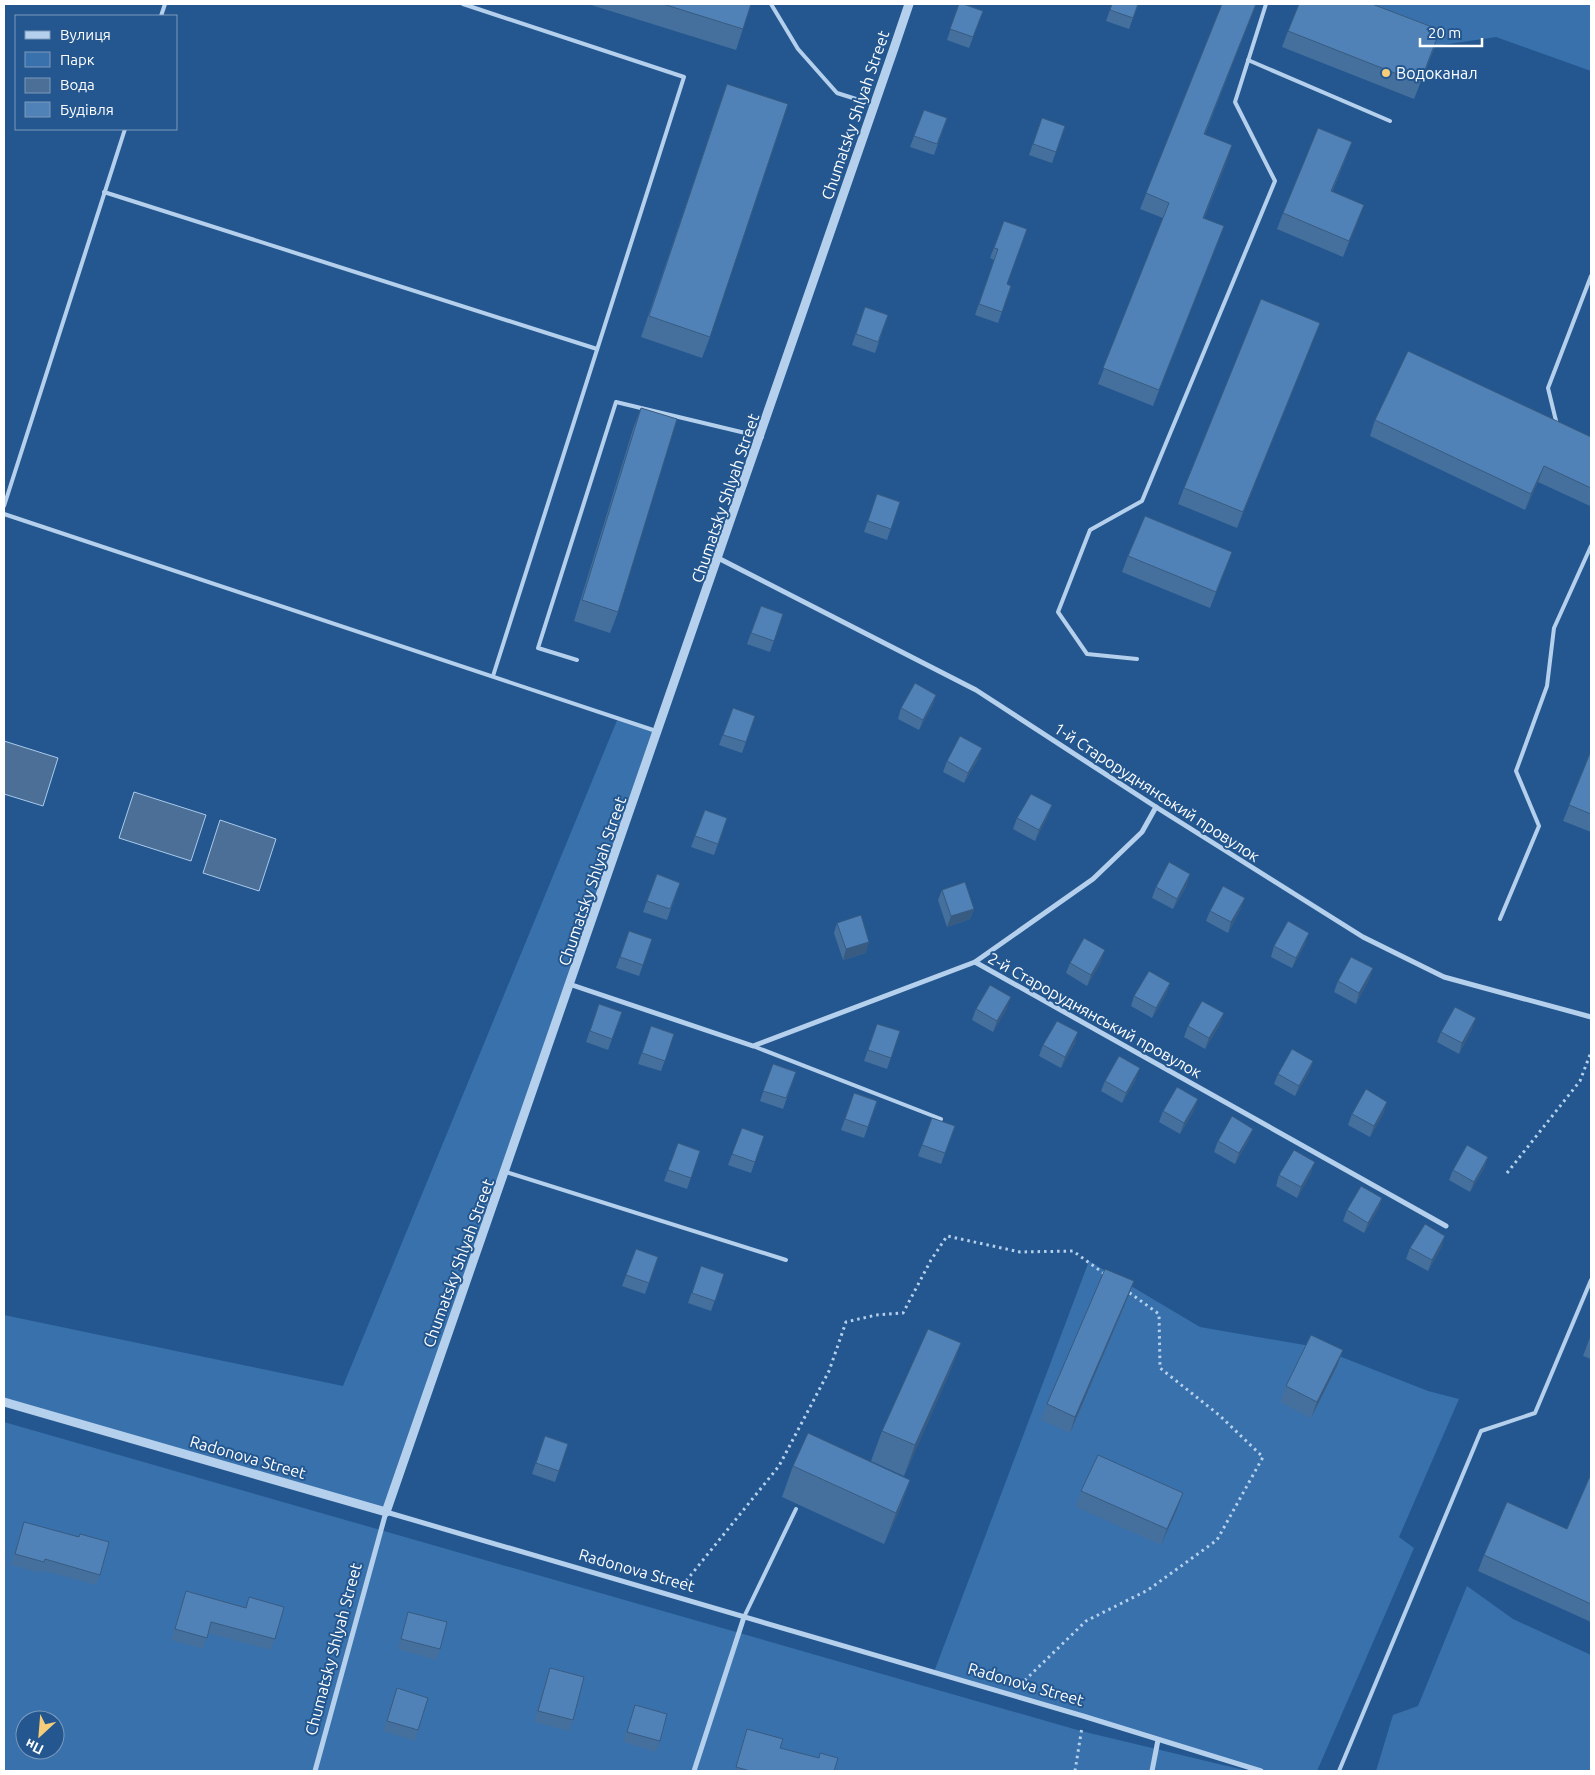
<svg xmlns="http://www.w3.org/2000/svg" width="1595" height="1775" viewBox="0 0 1595 1775" font-family="Ubuntu,sans-serif">
<rect width="100%" height="100%" fill="#24578f"/>
<g fill="#3871ac" fill-rule="evenodd">
<polygon points="1378,4 1591,4 1591,71 1496,37 1435,46 1371,22"/>
<polygon points="618,718 659,732 386,1512 4,1402 4,1315 343,1386"/>
<polygon points="1089,1261 1200,1327 1316,1347 1428,1391 1459,1399 1399,1537 1414,1548 1317,1771 1261,1771 934,1672"/>
<path d="M4,1422L1081,1731L1248,1771H4ZM25,1720H55V1750H25Z"/>
<polygon points="1467,1586 1513,1619 1591,1655 1591,1771 1376,1771 1393,1715 1418,1706"/>
</g>
<g fill="#4b6f97" stroke="#a9cbec">
<polygon points="4,741 58,758 43,806 4,794"/>
<polygon points="134,792 206,815 191,861 119,838"/>
<polygon points="220,820 276,839 259,891 203,873"/>
</g>
<g fill="none" stroke-linecap="round" stroke-linejoin="round">
<g stroke="#b5d0ec" stroke-width="3" stroke-dasharray="2.5 4" stroke-linecap="butt">
<polyline points="1507,1173 1580,1081 1591,1052"/>
<polyline points="682,1586 779,1466 829,1371 846,1322 876,1315 903,1313 931,1260 947,1236 1020,1252 1073,1251 1106,1275"/>
<polyline points="1020,1685 1086,1621 1148,1590 1217,1540 1263,1457 1219,1415 1160,1368 1159,1314 1127,1291"/>
<polyline points="1075,1771 1082,1727"/>
</g>
<g stroke="#b5d0ec" stroke-width="4">
<polyline points="463,4 684,77 493,676"/>
<polyline points="771,4 798,49 837,93 875,105"/>
<polyline points="161,16 165,4"/>
<polyline points="1248,60 1390,121"/>
<polyline points="104,192 597,349"/>
<polyline points="1557,425 1548,388 1591,276"/>
<polyline points="4,506 125,129"/>
<polyline points="4,514 659,732"/>
<polyline points="1137,659 1087,654 1058,612 1090,530 1142,501 1275,181 1235,102 1266,4"/>
<polyline points="577,660 538,648 616,402 762,437"/>
<polyline points="1500,919 1539,826 1516,771 1547,686 1554,628 1591,546"/>
<polyline points="753,1046 941,1119"/>
<polyline points="506,1172 786,1260"/>
<polyline points="744,1617 796,1509"/>
<polyline points="1339,1771 1481,1431 1535,1413 1591,1280"/>
</g>
<g stroke="#b5d0ec" stroke-width="5">
<polyline points="720,559 976,690 1156,807 1363,937 1444,977 1591,1017"/>
<polyline points="975,962 1093,879 1142,832 1156,807"/>
<polyline points="572,985 753,1046 975,962 1446,1226"/>
<polyline points="315,1771 386,1512 1083,1716 1261,1771"/>
<polyline points="694,1771 744,1617"/>
<polyline points="1152,1771 1158,1740"/>
</g>
<path stroke="#b5d0ec" stroke-width="9" d="M4,1402L386,1512C564,1011 738,508 909,4"/>
</g>
<g fill="#45709e">
<polygon points="588,4 751,4 736,50"/>
<polygon points="959,4 983,11 969,48 947,40"/>
<polygon points="1112,4 1138,4 1129,29 1106,21"/>
<polygon points="1222,4 1256,4 1205,134 1227,161 1204,218 1224,226 1153,406 1098,384 1163,218 1140,209"/>
<polygon points="1288,31 1435,46 1414,99 1282,47"/>
<polygon points="727,84 710,337 702,358 641,337"/>
<polygon points="924,110 947,118 934,155 910,147"/>
<polygon points="1042,118 1065,126 1052,163 1029,155"/>
<polygon points="1346,158 1332,192 1358,221 1343,257 1277,229 1283,213"/>
<polygon points="1004,221 1007,284 1011,286 998,323 975,315 994,260 990,258"/>
<polygon points="865,307 888,315 875,353 852,345"/>
<polygon points="1320,323 1237,528 1178,504 1184,488"/>
<polygon points="641,408 618,612 610,633 574,621 633,429"/>
<polygon points="1375,420 1591,437 1591,504 1590,506 1538,482 1525,510 1370,436"/>
<polygon points="877,494 900,502 887,540 864,532"/>
<polygon points="1232,552 1210,608 1122,572 1128,556"/>
<polygon points="761,606 783,614 770,652 747,644"/>
<polygon points="936,695 932,706 919,730 898,719 901,708"/>
<polygon points="733,708 755,716 742,753 719,745"/>
<polygon points="1591,751 1591,832 1563,821"/>
<polygon points="978,759 964,783 943,772 947,761"/>
<polygon points="1052,805 1048,815 1035,841 1013,829 1017,818"/>
<polygon points="705,810 727,818 714,855 691,847"/>
<polygon points="657,874 680,883 667,920 643,912"/>
<polygon points="1187,885 1173,909 1152,898 1156,887"/>
<polygon points="942,890 974,909 970,919 947,927 938,900"/>
<polygon points="1241,908 1228,933 1206,921 1210,911"/>
<polygon points="837,923 866,953 843,960 834,933"/>
<polygon points="629,931 652,939 639,976 616,968"/>
<polygon points="1305,944 1292,968 1271,957 1274,946"/>
<polygon points="1101,961 1087,986 1066,973 1070,963"/>
<polygon points="1373,968 1369,979 1356,1004 1334,992 1338,981"/>
<polygon points="1170,983 1166,994 1152,1018 1131,1006 1134,996"/>
<polygon points="599,1004 622,1012 608,1050 586,1042"/>
<polygon points="1007,1008 993,1032 972,1020 976,1009"/>
<polygon points="877,1024 900,1031 887,1069 864,1061"/>
<polygon points="1220,1024 1205,1049 1184,1037 1188,1026"/>
<polygon points="651,1026 674,1034 661,1071 638,1064"/>
<polygon points="1472,1029 1459,1054 1437,1042 1441,1032"/>
<polygon points="1075,1043 1061,1068 1039,1056 1043,1045"/>
<polygon points="1313,1061 1309,1072 1295,1096 1274,1084 1278,1074"/>
<polygon points="773,1064 796,1072 783,1109 760,1101"/>
<polygon points="1136,1079 1122,1103 1101,1091 1105,1081"/>
<polygon points="854,1093 877,1101 864,1138 841,1130"/>
<polygon points="1194,1110 1180,1134 1159,1122 1163,1111"/>
<polygon points="1384,1112 1370,1137 1348,1125 1352,1114"/>
<polygon points="932,1118 955,1126 941,1164 918,1156"/>
<polygon points="742,1128 764,1136 751,1173 728,1165"/>
<polygon points="1249,1139 1235,1164 1214,1152 1218,1141"/>
<polygon points="678,1143 700,1151 687,1189 664,1181"/>
<polygon points="1488,1157 1484,1168 1470,1192 1449,1180 1453,1170"/>
<polygon points="1311,1173 1297,1198 1276,1186 1279,1175"/>
<polygon points="1382,1198 1378,1209 1364,1233 1343,1221 1347,1210"/>
<polygon points="1442,1246 1428,1271 1406,1259 1410,1248"/>
<polygon points="636,1249 658,1257 645,1294 622,1286"/>
<polygon points="701,1266 724,1274 711,1311 688,1303"/>
<polygon points="1134,1281 1128,1297 1070,1433 1041,1420 1047,1404"/>
<polygon points="1591,1335 1591,1359 1583,1356"/>
<polygon points="961,1343 949,1374 904,1476 871,1461 882,1431"/>
<polygon points="1343,1350 1337,1366 1311,1418 1280,1402 1286,1386"/>
<polygon points="545,1436 568,1444 555,1482 532,1474"/>
<polygon points="793,1466 910,1480 899,1511 884,1544 782,1497"/>
<polygon points="1591,1474 1591,1622 1478,1571 1484,1555 1567,1529"/>
<polygon points="1081,1491 1177,1509 1161,1545 1076,1507"/>
<polygon points="24,1522 100,1575 96,1585 41,1570 40,1573 11,1565 20,1532"/>
<polygon points="186,1591 245,1608 249,1597 275,1639 271,1650 208,1633 203,1649 171,1640 182,1602"/>
<polygon points="408,1612 440,1649 436,1660 398,1649 405,1623"/>
<polygon points="550,1668 573,1720 569,1731 534,1722 546,1679"/>
<polygon points="397,1688 418,1730 415,1741 383,1731"/>
<polygon points="635,1705 660,1741 656,1752 623,1742"/>
<polygon points="747,1729 780,1748 834,1771 734,1771"/>
</g>
<g fill="#385b81">
<polygon points="1256,4 1198,150 1204,134"/>
<polygon points="1352,142 1346,158 1325,207 1331,191"/>
<polygon points="1232,145 1227,161 1197,234 1203,218"/>
<polygon points="1364,205 1358,221 1343,257 1349,241"/>
<polygon points="1224,226 1218,242 1153,406 1159,390"/>
<polygon points="1320,323 1314,339 1237,528 1243,512"/>
<polygon points="1544,466 1538,482 1525,510 1531,494"/>
<polygon points="1232,552 1226,568 1210,608 1216,592"/>
<polygon points="936,695 932,706 919,730 923,720"/>
<polygon points="982,748 978,759 964,783 968,773"/>
<polygon points="1052,805 1048,815 1035,841 1039,830"/>
<polygon points="1190,874 1187,885 1173,909 1177,899"/>
<polygon points="1245,898 1241,908 1228,933 1231,922"/>
<polygon points="974,909 970,919 947,927 951,916"/>
<polygon points="1309,933 1305,944 1292,968 1296,958"/>
<polygon points="869,942 866,953 843,960 846,949"/>
<polygon points="1105,950 1101,961 1087,986 1091,975"/>
<polygon points="1373,968 1369,979 1356,1004 1359,993"/>
<polygon points="1170,983 1166,994 1152,1018 1156,1008"/>
<polygon points="1011,997 1007,1008 993,1032 997,1021"/>
<polygon points="1224,1013 1220,1024 1205,1049 1209,1038"/>
<polygon points="1476,1018 1472,1029 1459,1054 1462,1043"/>
<polygon points="1078,1032 1075,1043 1061,1068 1065,1057"/>
<polygon points="1313,1061 1309,1072 1295,1096 1299,1086"/>
<polygon points="1140,1068 1136,1079 1122,1103 1126,1093"/>
<polygon points="1198,1099 1194,1110 1180,1134 1184,1123"/>
<polygon points="1387,1102 1384,1112 1370,1137 1374,1126"/>
<polygon points="1253,1129 1249,1139 1235,1164 1239,1153"/>
<polygon points="1488,1157 1484,1168 1470,1192 1474,1182"/>
<polygon points="1315,1162 1311,1173 1297,1198 1301,1187"/>
<polygon points="1382,1198 1378,1209 1364,1233 1368,1223"/>
<polygon points="1445,1236 1442,1246 1428,1271 1432,1260"/>
<polygon points="1134,1281 1128,1297 1070,1433 1075,1417"/>
<polygon points="961,1343 949,1374 904,1476 915,1445"/>
<polygon points="1343,1350 1337,1366 1311,1418 1317,1402"/>
<polygon points="910,1480 899,1511 884,1544 896,1513"/>
<polygon points="1183,1493 1177,1509 1161,1545 1167,1529"/>
</g>
<g fill="#5082b8" stroke="#385b81">
<polygon points="663,4 751,4 743,29"/>
<polygon points="959,4 963,4 983,11 973,37 950,29"/>
<polygon points="1112,4 1138,4 1133,18 1110,10"/>
<polygon points="1222,4 1256,4 1204,134 1232,145 1203,218 1224,226 1159,390 1103,368 1169,203 1146,193"/>
<polygon points="1299,4 1372,4 1440,30 1420,83 1288,31"/>
<polygon points="727,84 788,104 710,337 649,316"/>
<polygon points="924,110 947,118 937,144 914,136"/>
<polygon points="1042,118 1065,126 1056,152 1033,144"/>
<polygon points="1318,128 1352,142 1331,191 1364,205 1349,241 1283,213"/>
<polygon points="1004,221 1027,229 1007,284 1011,286 1002,312 979,304 998,249 994,248"/>
<polygon points="1261,299 1320,323 1243,512 1184,488"/>
<polygon points="865,307 888,315 878,342 856,334"/>
<polygon points="1408,351 1591,437 1591,488 1544,466 1531,494 1375,420"/>
<polygon points="641,408 677,419 618,612 582,600"/>
<polygon points="877,494 900,502 891,529 868,521"/>
<polygon points="1145,516 1232,552 1216,592 1128,556"/>
<polygon points="761,606 783,614 774,641 751,633"/>
<polygon points="915,683 936,695 923,720 901,708"/>
<polygon points="733,708 755,716 746,742 723,735"/>
<polygon points="960,736 982,748 968,773 947,761"/>
<polygon points="1591,751 1591,814 1569,805"/>
<polygon points="1031,794 1052,805 1039,830 1017,818"/>
<polygon points="705,810 727,818 718,844 695,836"/>
<polygon points="1169,862 1190,874 1177,899 1156,887"/>
<polygon points="657,874 680,883 670,909 647,901"/>
<polygon points="965,882 974,909 951,916 942,890"/>
<polygon points="1223,886 1245,898 1231,922 1210,911"/>
<polygon points="861,915 869,942 846,949 837,923"/>
<polygon points="1288,921 1309,933 1296,958 1274,946"/>
<polygon points="629,931 652,939 643,965 620,957"/>
<polygon points="1084,938 1105,950 1091,975 1070,963"/>
<polygon points="1351,957 1373,968 1359,993 1338,981"/>
<polygon points="1149,971 1170,983 1156,1008 1134,996"/>
<polygon points="990,985 1011,997 997,1021 976,1009"/>
<polygon points="1202,1001 1224,1013 1209,1038 1188,1026"/>
<polygon points="599,1004 622,1012 612,1039 590,1031"/>
<polygon points="1455,1007 1476,1018 1462,1043 1441,1032"/>
<polygon points="1057,1021 1078,1032 1065,1057 1043,1045"/>
<polygon points="877,1024 900,1031 891,1058 868,1050"/>
<polygon points="651,1026 674,1034 665,1061 642,1053"/>
<polygon points="1292,1049 1313,1061 1299,1086 1278,1074"/>
<polygon points="1119,1056 1140,1068 1126,1093 1105,1081"/>
<polygon points="773,1064 796,1072 786,1098 763,1091"/>
<polygon points="1177,1087 1198,1099 1184,1123 1163,1111"/>
<polygon points="1366,1089 1387,1102 1374,1126 1352,1114"/>
<polygon points="854,1093 877,1101 868,1127 845,1119"/>
<polygon points="1232,1116 1253,1129 1239,1153 1218,1141"/>
<polygon points="932,1118 955,1126 945,1153 922,1145"/>
<polygon points="742,1128 764,1136 755,1162 732,1154"/>
<polygon points="678,1143 700,1151 691,1178 668,1170"/>
<polygon points="1467,1145 1488,1157 1474,1182 1453,1170"/>
<polygon points="1294,1150 1315,1162 1301,1187 1279,1175"/>
<polygon points="1361,1186 1382,1198 1368,1223 1347,1210"/>
<polygon points="1425,1224 1445,1236 1432,1260 1410,1248"/>
<polygon points="636,1249 658,1257 649,1283 626,1275"/>
<polygon points="701,1266 724,1274 715,1301 692,1293"/>
<polygon points="1105,1269 1134,1281 1075,1417 1047,1404"/>
<polygon points="928,1329 961,1343 915,1445 882,1431"/>
<polygon points="1311,1335 1343,1350 1317,1402 1286,1386"/>
<polygon points="808,1433 910,1480 896,1513 793,1466"/>
<polygon points="545,1436 568,1444 559,1471 536,1463"/>
<polygon points="1098,1455 1183,1493 1167,1529 1081,1491"/>
<polygon points="1591,1474 1591,1604 1484,1555 1507,1502 1567,1529"/>
<polygon points="24,1522 79,1537 80,1534 109,1542 100,1575 45,1559 44,1562 15,1554"/>
<polygon points="186,1591 246,1608 249,1597 284,1607 275,1639 211,1622 207,1638 175,1629"/>
<polygon points="408,1612 447,1622 440,1649 401,1639"/>
<polygon points="550,1668 584,1677 573,1720 538,1711"/>
<polygon points="397,1688 428,1698 418,1730 387,1721"/>
<polygon points="635,1705 667,1714 660,1741 627,1732"/>
<polygon points="747,1729 783,1739 780,1748 819,1758 820,1753 838,1758 834,1771 750,1771 736,1767"/>
</g>
<circle fill="#f6cd79" stroke="#24578f" stroke-width="2" cx="1386" cy="73" r="5"/>
<g text-anchor="middle" stroke-width="4" stroke-linejoin="round" paint-order="stroke">
<g font-size="16" fill="#fff" stroke="#24578f" text-anchor="start">
<text x="1396" y="79">Водоканал</text>
</g>
<g font-size="16" fill="#fff" stroke="#24578f">
<text transform="translate(855 115) rotate(-71)" y="6">Chumatsky Shlyah Street</text>
<text transform="translate(725 498) rotate(-71)" y="6">Chumatsky Shlyah Street</text>
<text transform="translate(1157 792) rotate(33)" y="6">1-й Староруднянський провулок</text>
<text transform="translate(592 881) rotate(-71)" y="6">Chumatsky Shlyah Street</text>
<text transform="translate(1095 1015) rotate(29)" y="6">2-й Староруднянський провулок</text>
<text transform="translate(458 1263) rotate(-70)" y="6">Chumatsky Shlyah Street</text>
<text transform="translate(248 1457) rotate(16)" y="6">Radonova Street</text>
<text transform="translate(637 1570) rotate(16)" y="6">Radonova Street</text>
<text transform="translate(333 1649) rotate(-75)" y="6">Chumatsky Shlyah Street</text>
<text transform="translate(1026 1684) rotate(16)" y="6">Radonova Street</text>
</g>
</g>
<rect width="1595" height="1775" fill="none" stroke="#ffffff" stroke-width="10"/>
<rect x="15" y="15" width="162" height="115" fill="#24578f" stroke="#7c9abc"/>
<rect x="25" y="31" width="25" height="8" fill="#b5d0ec" stroke="#7c9abc"/>
<text x="60" y="40" font-size="15" fill="#ffffff">Вулиця</text>
<rect x="25" y="52" width="25" height="15" fill="#3871ac" stroke="#7c9abc"/>
<text x="60" y="65" font-size="15" fill="#ffffff">Парк</text>
<rect x="25" y="78" width="25" height="15" fill="#4b6f97" stroke="#7c9abc"/>
<text x="60" y="90" font-size="15" fill="#ffffff">Вода</text>
<rect x="25" y="102" width="25" height="15" fill="#5082b8" stroke="#7c9abc"/>
<text x="60" y="115" font-size="15" fill="#ffffff">Будівля</text>
<g transform="translate(40 1735) rotate(206)"><circle r="24" fill="#24578f" stroke="#7c9abc"/>
<path d="M0-4L9 19L0 12L-9 19Z" fill="#f6cd79"/>
<text y="-8" font-size="14" font-weight="bold" text-anchor="middle" fill="#ffffff">Пн</text>
</g>
<path d="M1420 38v8h62v-8" fill="none" stroke="#ffffff" stroke-width="2.5"/>
<text x="1428" y="38" font-size="15" fill="#ffffff" stroke="#24578f" stroke-width="4" paint-order="stroke">20 m</text>
</svg>
